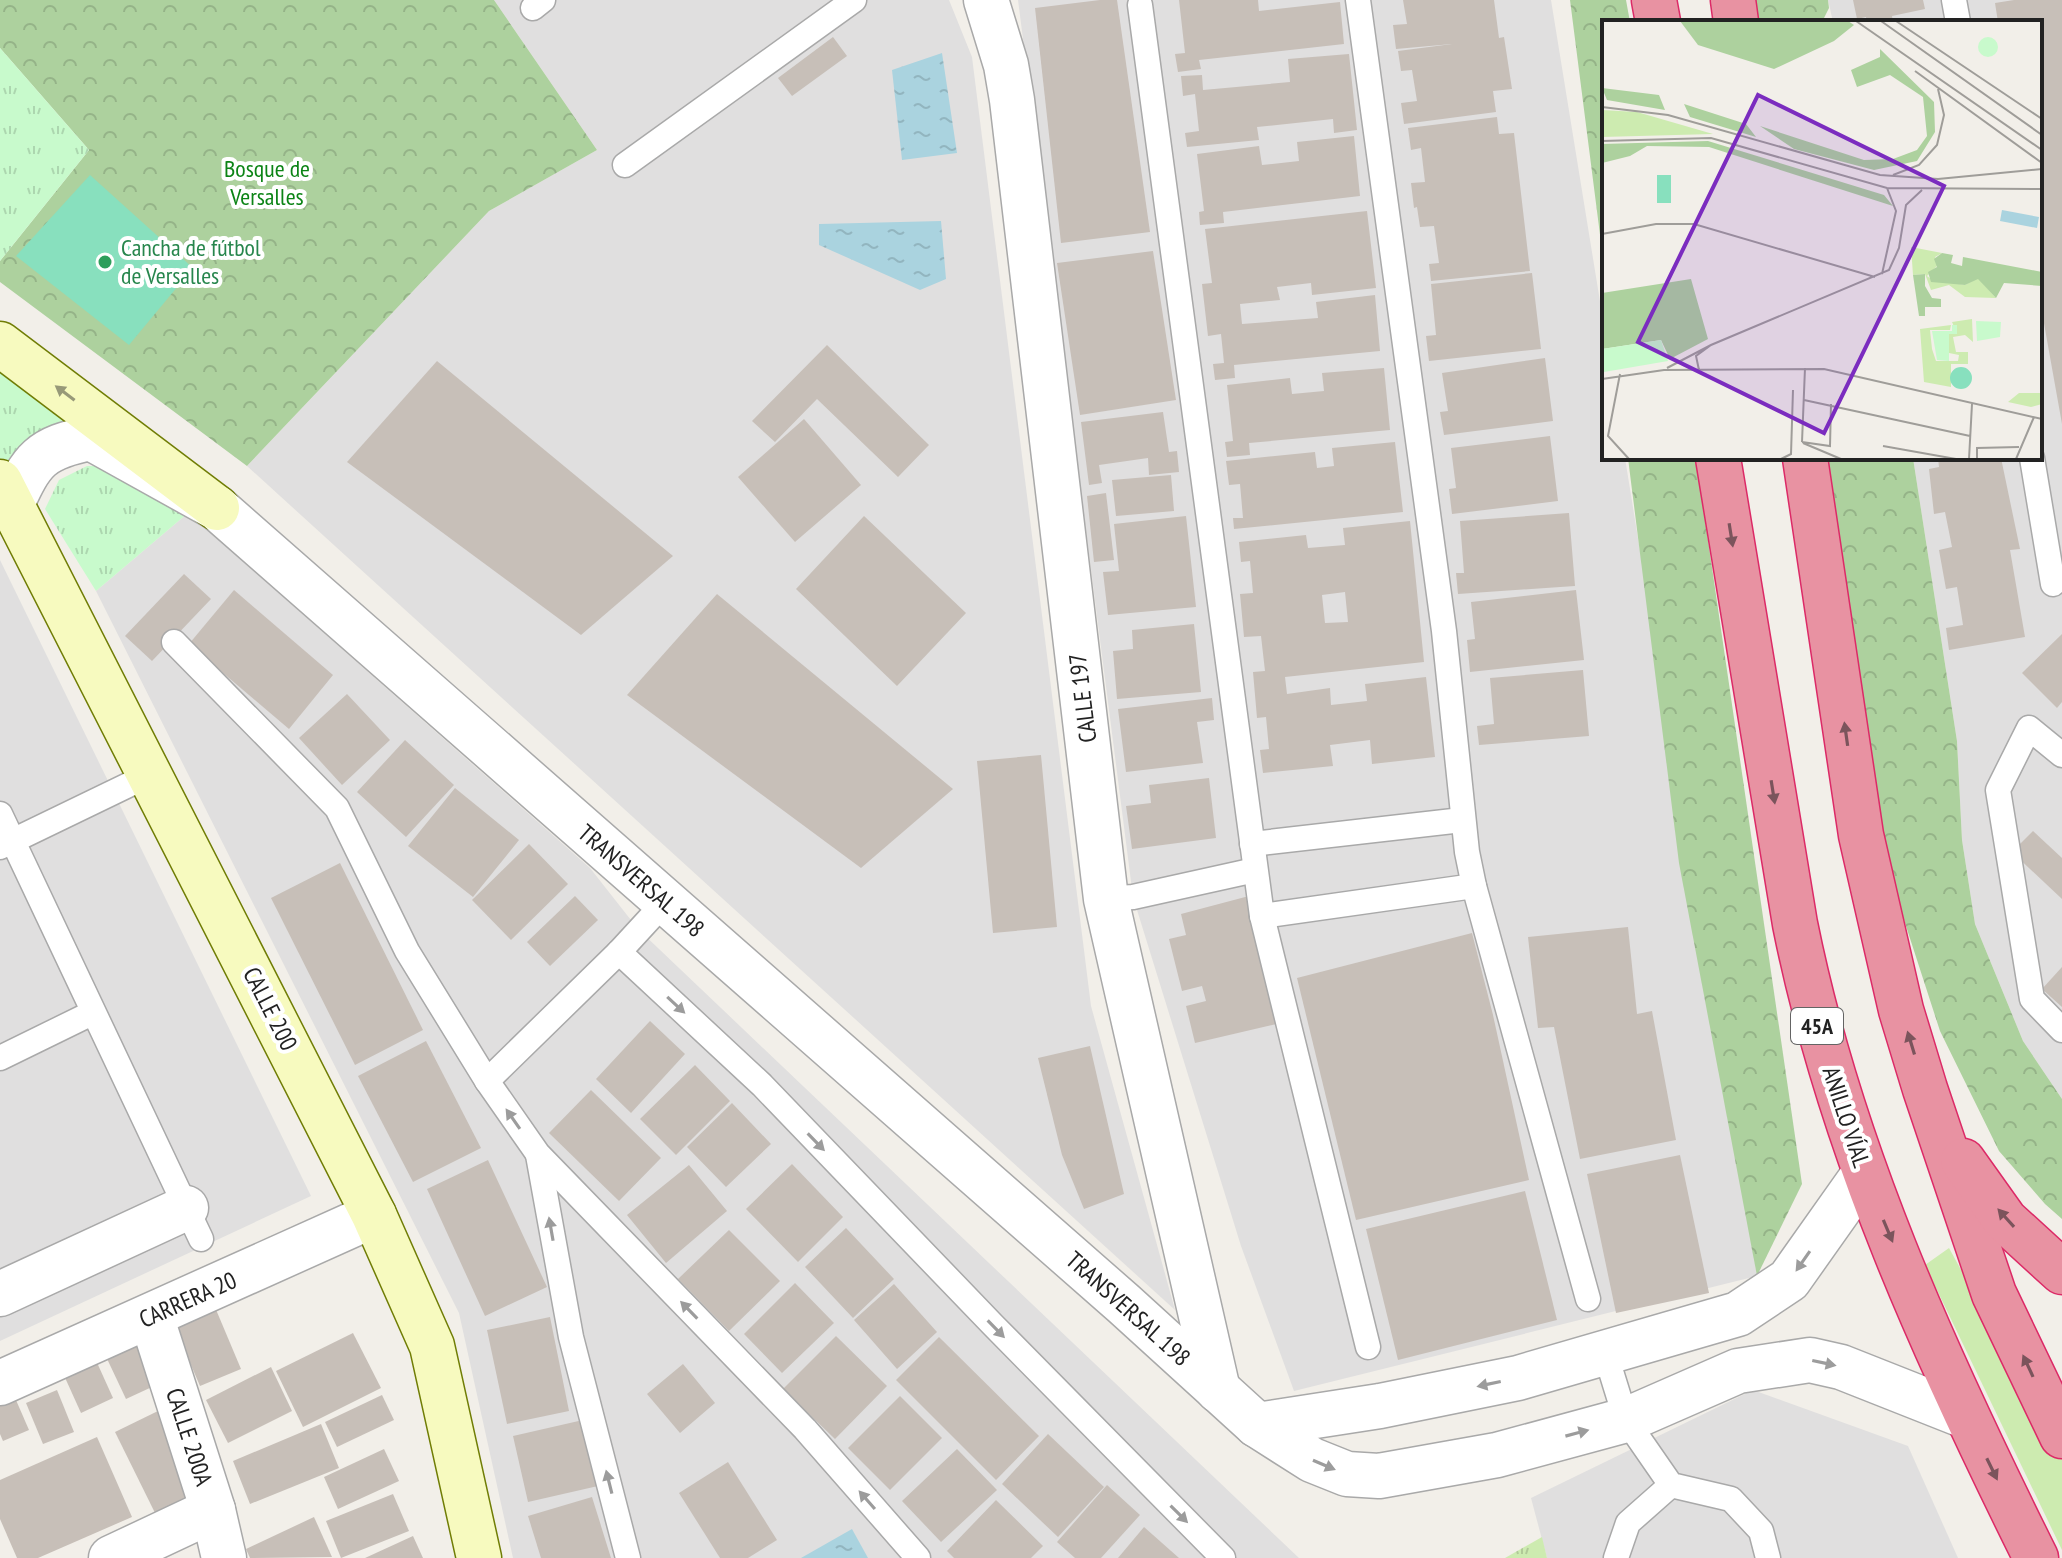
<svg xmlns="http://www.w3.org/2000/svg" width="2062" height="1558" viewBox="0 0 2062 1558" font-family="'PT Sans Narrow',sans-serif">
<defs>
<pattern id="grass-tufts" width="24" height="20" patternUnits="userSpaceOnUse" patternTransform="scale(2)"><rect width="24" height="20" fill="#cdebb0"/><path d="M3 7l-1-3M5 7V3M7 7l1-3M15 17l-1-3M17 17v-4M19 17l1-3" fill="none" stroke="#b0c997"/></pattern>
<pattern id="forest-crowns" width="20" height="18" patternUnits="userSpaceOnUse" patternTransform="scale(2)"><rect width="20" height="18" fill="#add19e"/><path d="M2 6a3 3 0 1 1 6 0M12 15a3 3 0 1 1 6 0" fill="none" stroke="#95b388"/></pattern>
<pattern id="park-tufts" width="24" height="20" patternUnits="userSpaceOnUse" patternTransform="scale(2)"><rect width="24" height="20" fill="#c8facc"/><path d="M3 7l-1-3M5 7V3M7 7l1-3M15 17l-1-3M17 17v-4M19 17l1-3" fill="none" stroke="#acd6af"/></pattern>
<pattern id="water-ripples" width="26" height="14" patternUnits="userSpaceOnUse" patternTransform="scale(2)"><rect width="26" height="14" fill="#aad3df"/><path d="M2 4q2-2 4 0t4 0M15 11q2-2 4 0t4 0" fill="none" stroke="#92b5bf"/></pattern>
</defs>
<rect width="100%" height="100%" fill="#f2efe9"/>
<g fill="#e0dfdf">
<polygon points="494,0 949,0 972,57 1091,1006 1175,1310 247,466 489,211 597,150"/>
<polygon points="1018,0 1551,0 1604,326 1604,458 1625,458 1757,1276 1294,1391 1241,1246 1133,897"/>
<polygon points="1828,0 2062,0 2062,1099 2023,1041 1975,924 1962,840 1957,741 1913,458 2040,458 2040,22 1833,22"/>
<polygon points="188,513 590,868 638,929 1299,1558 513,1558 459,1313 96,591"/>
<polygon points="0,560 311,1196 0,1341"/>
<polygon points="1753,1390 1908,1446 1958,1558 1547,1558 1531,1498"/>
</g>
<polygon fill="url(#grass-tufts)" points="1542,1537 1547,1558 1505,1558"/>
<g fill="url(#forest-crowns)">
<polygon points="0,0 494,0 597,150 489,211 247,466 0,282 0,261 89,150 0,48"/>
<polygon points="1570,0 1626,0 1630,22 1604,22 1604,266"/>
<polygon points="1753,0 1828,0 1829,8 1822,22 1756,22"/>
<polygon points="1628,458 1696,458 1802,1184 1757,1276 1679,863"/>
<polygon points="1822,458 1913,458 1957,741 1962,840 1975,924 2023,1041 2062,1099 2062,1219 2045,1204 1999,1151 1940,1031 1883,855"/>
</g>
<g fill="url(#park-tufts)">
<polygon points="0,48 89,150 0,261"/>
<polygon points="0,359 70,425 11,468 0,460"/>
<polygon points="87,466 122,466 188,513 96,591 45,509 59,480"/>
</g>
<polygon fill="#cdebb0" points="1949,1248 2062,1453 2062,1550 1925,1265"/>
<polygon fill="#88e0be" points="90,175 193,268 129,345 16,256"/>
<g fill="url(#water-ripples)">
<polygon points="942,53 957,153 902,160 892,70"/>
<polygon points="941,221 946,279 920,290 819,245 819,224"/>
<polygon points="852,1529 868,1558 801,1558"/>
</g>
<g fill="#c7bfb8" fill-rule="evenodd">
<polygon points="1100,0 1117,0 1150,232 1061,243 1035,8"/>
<polygon points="1179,0 1258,0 1259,11 1340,2 1344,44 1199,60 1201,69 1178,72 1175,54 1185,53"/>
<polygon points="1403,0 1494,0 1499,38 1504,37 1512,89 1493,91 1496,112 1404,124 1401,103 1417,101 1412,70 1401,71 1398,51 1452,44 1396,49 1393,25 1407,24"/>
<polygon points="1853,0 1923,0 1925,9 1892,16 1893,22 1867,22 1866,17 1857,19"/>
<polygon points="2014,0 2062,0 2062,424 2040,301 2040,22 1998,22 1995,3"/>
<polygon points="833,37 847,56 792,96 778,78"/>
<polygon points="1349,54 1357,130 1334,133 1333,119 1257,127 1259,140 1187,147 1185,133 1199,131 1195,94 1183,96 1181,76 1202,75 1203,90 1290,82 1288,59"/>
<polygon points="1497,117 1499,134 1514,133 1530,271 1431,281 1429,264 1439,263 1434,226 1420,227 1417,207 1414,208 1411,183 1425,182 1421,148 1411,150 1408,128"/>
<polygon points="1354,136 1360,196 1223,212 1224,223 1200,225 1199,212 1204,211 1197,154 1259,146 1262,165 1299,161 1297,142"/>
<polygon points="1367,211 1376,288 1312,295 1311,283 1277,287 1280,300 1240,304 1242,324 1318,318 1316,302 1375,295 1380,351 1234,365 1235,378 1215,380 1213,364 1224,363 1221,334 1208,336 1202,284 1212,283 1205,229"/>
<polygon points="1153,251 1176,400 1080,415 1057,263"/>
<polygon points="1532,273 1541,349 1429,361 1426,336 1436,335 1431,284"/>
<polygon points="827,345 929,445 898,477 817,399 775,442 752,421"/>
<polygon points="1545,358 1553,421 1444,435 1440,412 1448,411 1442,373"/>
<polygon points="437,361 673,556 581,635 347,462"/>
<polygon points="1384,368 1390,430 1249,443 1250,455 1227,457 1225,442 1233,441 1227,385 1290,378 1292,394 1324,391 1322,373"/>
<polygon points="1163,412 1169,452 1177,451 1179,472 1149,475 1148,458 1099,465 1102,483 1089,485 1081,422"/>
<polygon points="804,419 861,485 795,542 738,477"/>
<polygon points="1550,436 1558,501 1452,514 1449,489 1456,488 1451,448"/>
<polygon points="1395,442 1403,512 1234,529 1233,518 1243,518 1240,484 1229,485 1226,461 1315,452 1317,468 1334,466 1332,448"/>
<polygon points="1938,458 2001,458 2020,549 2010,550 2025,637 1949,650 1946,628 1963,625 1957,587 1946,589 1939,550 1952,547 1945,512 1934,514 1929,469 1939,467"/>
<polygon points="1171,475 1174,511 1116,516 1112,480"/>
<polygon points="1106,493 1114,560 1094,562 1087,496"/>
<polygon points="1569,513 1575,586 1458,594 1456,573 1464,573 1460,521"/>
<polygon points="864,516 966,613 897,686 796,589"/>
<polygon points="1186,516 1196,607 1108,615 1103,572 1119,571 1114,524"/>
<path d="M1410,521L1424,662L1285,677L1287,694L1330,688L1331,705L1367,701L1365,684L1426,677L1435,757L1372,764L1370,740L1330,745L1333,766L1263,773L1260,750L1269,749L1266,717L1257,718L1253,672L1265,671L1261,636L1244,637L1240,594L1253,593L1250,561L1241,562L1239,542L1306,535L1308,548L1345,545L1343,528ZM1345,592L1348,622L1325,623L1322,595Z"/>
<polygon points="184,574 211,599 152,661 125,636"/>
<polygon points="234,590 333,675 289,729 189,644"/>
<polygon points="1576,590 1584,660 1470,672 1467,640 1475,639 1471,602"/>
<polygon points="717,594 953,789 861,868 627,695"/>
<polygon points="1194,624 1201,692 1117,699 1113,651 1133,649 1132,630"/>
<polygon points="2062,634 2062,702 2057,708 2022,673"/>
<polygon points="1583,670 1589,736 1479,745 1477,726 1494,724 1490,678"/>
<polygon points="347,694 390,740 342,785 299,738"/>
<polygon points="1212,698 1214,720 1197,722 1203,763 1126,772 1118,709"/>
<polygon points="405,740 454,785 406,837 357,792"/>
<polygon points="1041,755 1057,927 993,933 977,761"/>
<polygon points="1209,778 1216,838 1132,849 1126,806 1151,803 1149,785"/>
<polygon points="455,788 519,840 473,897 408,846"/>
<polygon points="2033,831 2062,858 2062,899 2012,852"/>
<polygon points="529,844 568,884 511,940 472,900"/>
<polygon points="340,863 423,1030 355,1065 271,898"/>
<polygon points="575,896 598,920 550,966 527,942"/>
<polygon points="1249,896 1281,1023 1195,1043 1186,1006 1206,1001 1202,986 1182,991 1169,939 1186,935 1181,914"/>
<polygon points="1628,927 1637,1014 1652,1011 1676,1140 1580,1159 1554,1027 1538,1028 1528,937"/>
<polygon points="1472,933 1493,1015 1529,1180 1356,1220 1297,978"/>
<polygon points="2062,967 2062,1007 2042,989"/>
<polygon points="650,1021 685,1054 631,1113 596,1079"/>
<polygon points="426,1041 481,1148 413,1182 358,1076"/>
<polygon points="1090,1046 1124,1194 1084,1209 1062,1155 1038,1058"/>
<polygon points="695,1065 730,1101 676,1155 640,1119"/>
<polygon points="591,1090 661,1158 619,1201 549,1133"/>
<polygon points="732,1103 771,1144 726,1187 687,1147"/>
<polygon points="1680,1155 1709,1293 1616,1313 1587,1174"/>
<polygon points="488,1160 547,1287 485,1316 427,1189"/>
<polygon points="792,1164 843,1217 798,1262 746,1209"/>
<polygon points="689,1165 727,1211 666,1263 627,1215"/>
<polygon points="1525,1191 1557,1320 1398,1360 1366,1229"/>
<polygon points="846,1228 894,1279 853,1318 805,1267"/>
<polygon points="729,1230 780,1281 729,1331 678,1279"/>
<polygon points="795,1283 834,1323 782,1373 744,1334"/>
<polygon points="894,1284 937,1332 897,1369 854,1320"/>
<polygon points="209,1293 241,1369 200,1386 168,1311"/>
<polygon points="550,1317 569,1411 507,1424 487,1330"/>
<polygon points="130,1332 154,1386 126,1399 101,1346"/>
<polygon points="353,1333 381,1388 303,1427 276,1371"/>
<polygon points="836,1336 887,1386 835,1439 783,1389"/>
<polygon points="939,1337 1039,1436 996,1480 896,1380"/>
<polygon points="94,1356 113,1398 81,1413 62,1371"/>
<polygon points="683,1364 715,1403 680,1433 647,1394"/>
<polygon points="271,1367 292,1411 228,1443 206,1400"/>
<polygon points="9,1384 29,1430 3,1441 0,1434 0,1388"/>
<polygon points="57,1390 74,1432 43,1444 26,1403"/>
<polygon points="382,1395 394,1420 337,1447 325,1422"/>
<polygon points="900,1396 942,1438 890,1490 848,1448"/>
<polygon points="158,1411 200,1498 158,1519 115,1432"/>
<polygon points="583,1420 598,1486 528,1502 513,1436"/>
<polygon points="321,1424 339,1468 250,1504 233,1461"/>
<polygon points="1048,1434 1104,1487 1058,1537 1002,1484"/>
<polygon points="97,1437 132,1517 38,1558 17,1558 0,1519 0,1480"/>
<polygon points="384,1449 399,1481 338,1509 324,1477"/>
<polygon points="957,1449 997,1490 941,1542 902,1501"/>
<polygon points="728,1462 777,1540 748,1558 720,1558 679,1493"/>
<polygon points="1107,1485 1140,1515 1101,1558 1075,1558 1057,1542"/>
<polygon points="393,1494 409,1531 341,1558 326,1521"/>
<polygon points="592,1497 611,1558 541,1558 528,1516"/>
<polygon points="996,1500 1043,1546 1031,1558 954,1558 947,1551"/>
<polygon points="314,1517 332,1557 250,1558 246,1549"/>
<polygon points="1144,1527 1179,1558 1118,1558"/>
<polygon points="413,1536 423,1558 365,1558"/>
</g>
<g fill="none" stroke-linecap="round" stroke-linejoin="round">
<defs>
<g id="lane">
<polyline points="1358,0 1444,631 1467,852 1474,886 1588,1299"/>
<polyline points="1954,0 1958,22"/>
<polyline points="1140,5 1262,916 1368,1347"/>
<polyline points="533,8 543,0"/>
<polyline points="625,165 854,0"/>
<polyline points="2032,458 2053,584"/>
<polyline points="174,642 337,808 407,951 487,1081 538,1154 805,1429 918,1558"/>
<polyline points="2062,755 2029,728 1998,790 2032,999 2062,1030"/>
<polyline points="0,814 201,1239"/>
<polyline points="1252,844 1462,820"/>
<polyline points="0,847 151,774"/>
<polyline points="1106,899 1133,897 1255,870"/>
<polyline points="1262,916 1474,886"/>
<polyline points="619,952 762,1085 993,1325 1223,1558"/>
<polyline points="0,1058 92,1013"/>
<polyline points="487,1081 619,952 665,902"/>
<polyline points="538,1155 571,1337 628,1558"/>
<polyline points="1605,1352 1626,1420 1671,1485 1731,1499 1761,1531 1768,1558"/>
<polyline points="1616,1558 1628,1523 1671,1485"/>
</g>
<g id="street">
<polyline points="986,0 1006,65 1012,100 1106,899 1218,1390"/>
<path d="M11,506C32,459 40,448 91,438L217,508L1124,1304L1257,1425L1312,1460L1347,1474L1379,1476L1497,1455L1626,1420L1738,1371L1810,1360L1841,1367L1965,1416"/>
<polyline points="0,1294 186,1208"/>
<polyline points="151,1316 213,1510 224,1558"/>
<polyline points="0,1383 374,1215"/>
<polyline points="1257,1425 1380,1406 1518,1378 1738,1314 1789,1280 1864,1174"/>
<polyline points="111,1558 213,1510"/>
</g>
<g id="secondary">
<polyline points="0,344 217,508"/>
<polyline points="0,482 374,1215 432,1346 479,1558"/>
</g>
<g id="highway">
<polyline points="1654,0 1658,22"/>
<polyline points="1733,0 1736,22"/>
<path d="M1718,458L1795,924C1840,1148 1935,1355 2036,1558"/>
<polyline points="1805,458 1861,835 1901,1010 1925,1089 1994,1294 2062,1436"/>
<polyline points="1963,1161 2005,1220 2062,1272"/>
</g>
</defs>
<use href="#lane" stroke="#a9a9a9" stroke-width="27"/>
<use href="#street" stroke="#a9a9a9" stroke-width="47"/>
<use href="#secondary" stroke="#707d05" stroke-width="47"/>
<use href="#highway" stroke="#dc2a67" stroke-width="47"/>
<use href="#lane" stroke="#fff" stroke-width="24"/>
<use href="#street" stroke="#fff" stroke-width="44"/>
<use href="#secondary" stroke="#f7fabf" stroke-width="44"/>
<use href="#highway" stroke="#e892a2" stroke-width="44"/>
</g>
<defs><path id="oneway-solid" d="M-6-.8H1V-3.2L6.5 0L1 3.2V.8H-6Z" transform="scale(2)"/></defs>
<use fill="#979978" href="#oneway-solid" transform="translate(65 393) rotate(-143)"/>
<g fill="#7b545c">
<use href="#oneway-solid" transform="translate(1731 535) rotate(81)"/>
<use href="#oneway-solid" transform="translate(1846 734) rotate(-98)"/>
<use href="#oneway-solid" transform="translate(1773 792) rotate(81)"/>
<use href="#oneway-solid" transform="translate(1911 1043) rotate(-107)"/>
<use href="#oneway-solid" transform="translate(2006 1218) rotate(-132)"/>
<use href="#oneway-solid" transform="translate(1888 1231) rotate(67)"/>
<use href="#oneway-solid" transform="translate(2028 1366) rotate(-115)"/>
<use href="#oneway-solid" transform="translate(1992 1469) rotate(64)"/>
</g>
<g fill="#9c9c9c">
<use href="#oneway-solid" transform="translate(676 1005) rotate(43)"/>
<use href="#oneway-solid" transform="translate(513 1119) rotate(-125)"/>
<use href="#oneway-solid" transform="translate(816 1142) rotate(46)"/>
<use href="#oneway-solid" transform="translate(551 1229) rotate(-100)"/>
<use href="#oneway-solid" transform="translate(1803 1261) rotate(125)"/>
<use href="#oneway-solid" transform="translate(689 1310) rotate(-134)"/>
<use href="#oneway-solid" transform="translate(996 1329) rotate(46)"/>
<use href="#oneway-solid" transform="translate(1824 1363) rotate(12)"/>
<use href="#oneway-solid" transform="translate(1489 1384) rotate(168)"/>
<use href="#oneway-solid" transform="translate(1577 1433) rotate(-15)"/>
<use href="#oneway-solid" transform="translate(1324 1465) rotate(23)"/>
<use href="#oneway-solid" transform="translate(609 1482) rotate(-104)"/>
<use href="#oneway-solid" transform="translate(867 1500) rotate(-131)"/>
<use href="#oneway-solid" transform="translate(1179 1514) rotate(45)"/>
</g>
<circle fill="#2e9e5b" stroke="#fff" stroke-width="3" cx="105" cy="262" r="8"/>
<g text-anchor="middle" stroke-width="8" stroke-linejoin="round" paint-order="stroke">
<rect fill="#fff" stroke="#646464" stroke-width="2" x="1791" y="1008" width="52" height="36" rx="6"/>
<g font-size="22" font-weight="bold" fill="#222">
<text x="1817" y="1034">45A</text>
</g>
<g font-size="24" fill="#0c8416" stroke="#fff">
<text x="267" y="177">Bosque de<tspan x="267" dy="28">Versalles</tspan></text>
</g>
<g font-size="24" fill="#27864d" stroke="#fff" text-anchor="start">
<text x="121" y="256">Cancha de fútbol<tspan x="121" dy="28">de Versalles</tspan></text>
</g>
<g font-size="24" fill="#222" stroke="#fff">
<text transform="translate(1083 698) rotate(-97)" y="8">CALLE 197</text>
<text transform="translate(641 881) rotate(41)" y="8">TRANSVERSAL 198</text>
<text transform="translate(270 1009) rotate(63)" y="8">CALLE 200</text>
<text transform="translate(1846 1117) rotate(72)" y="8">ANILLO VÍAL</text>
<text transform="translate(188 1300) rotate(-24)" y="8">CARRERA 20</text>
<text transform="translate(1128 1309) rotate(42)" y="8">TRANSVERSAL 198</text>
<text transform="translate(189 1437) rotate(72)" y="8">CALLE 200A</text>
</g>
</g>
<g transform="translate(1602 20)">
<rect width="440" height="440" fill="#f2efe9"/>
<path d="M309,227L340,233L333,237L337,244L325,256L329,259L363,265L376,258L394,278L363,277L347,265L329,270L323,254L311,255ZM370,299L371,322L363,315L351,317L354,332H366V344H349V367L322,362L318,309L349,305L348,310H328L330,329L334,341H356L357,335L347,333V314L355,313L350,302ZM417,373H440V384L429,387L406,382Z" fill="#cdebb0"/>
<path d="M78,1H246L252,5L232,21L172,49L96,25ZM278,29L332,82L333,112L315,141L272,150L192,129L158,106L262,140L291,139L315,130L325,116L321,77L288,55L255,67L249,50L278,37ZM0,68L57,75L63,90L5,80ZM82,84L144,104L154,117L88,97ZM106,121L282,175L291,186L107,127L45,126L28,136L0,143V124ZM340,233L351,235L349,243L360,246L361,237L440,252V266L402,263L394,278L376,259L363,265L329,262L326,252L335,247L332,239ZM323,254V266L330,278L339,279V287H323V296H317L311,255ZM89,259L106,319L68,339L59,320L0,329V273Z" fill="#add19e"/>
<path d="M376 27a10 10 0 1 1 20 0a10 10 0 1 1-20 0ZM374,301L399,302L398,317L375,321ZM350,305H355V314H347V341L335,340L330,311H350ZM59,320L66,341L2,352L0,329Z" fill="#c8facc"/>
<path d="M0,90L35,92L111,114L0,117Z" fill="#cdebb0"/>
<path d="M55,155H69V183H55ZM348 358a11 11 0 1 1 22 0a11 11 0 1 1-22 0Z" fill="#88e0be"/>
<path d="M400,190L437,197L435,208L398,201Z" fill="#aad3df"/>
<path fill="none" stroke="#9f9d99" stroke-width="2" d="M254,1L440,130M279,1L440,115M294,1L440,99M313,51L440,143M0,87L66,95L278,155L336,159L440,149M0,121L109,118L285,168L440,169M291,155L317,145L335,125L342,95L336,69M0,214L54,204H92L273,257M280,254L294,191L285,168M65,348L109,325M97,350L94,336L109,325L287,250L297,228L304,185L320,170M18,354L6,416L27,439M0,359L62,350L222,349L440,399M202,380L368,416M200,422L203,348M200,422L228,426L229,384M201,423L239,439M281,426L354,439M179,439L189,434L191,370M367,439L370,384M375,439V428L417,427M414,439L432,397"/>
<path fill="#7b2cbf" fill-opacity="0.15" stroke="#7b2cbf" stroke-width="4" d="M156,75L342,166L222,413L36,322Z"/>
<rect width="440" height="440" fill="none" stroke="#222" stroke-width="4"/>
</g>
</svg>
